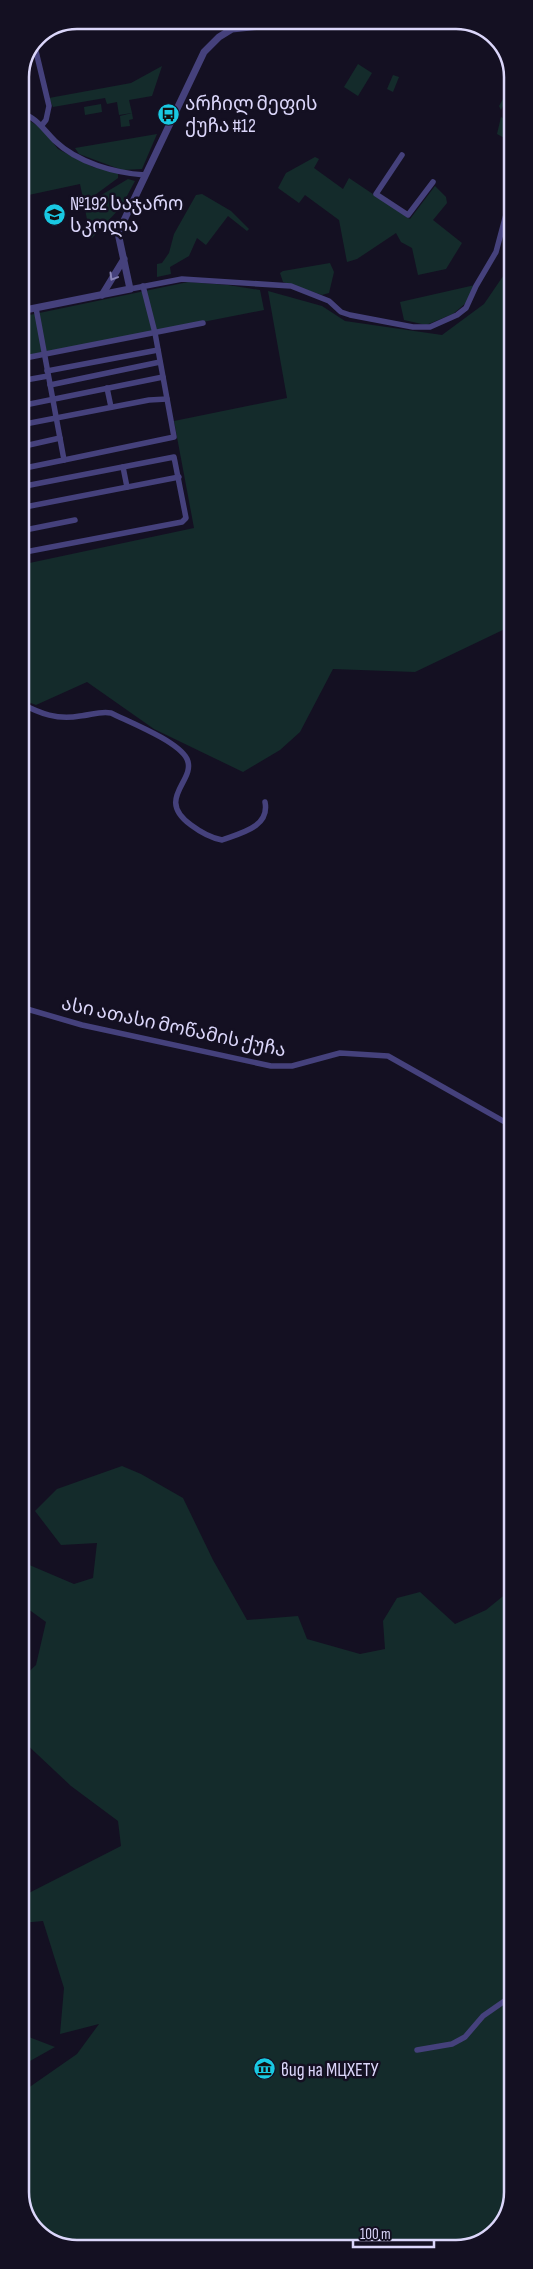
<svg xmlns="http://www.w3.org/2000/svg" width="533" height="2269" viewBox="0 0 533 2269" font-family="'Sofia Sans Condensed','Noto Sans Georgian',sans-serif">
<rect width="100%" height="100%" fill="#141022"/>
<g fill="#142b2b">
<polygon points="76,20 114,20 113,26 59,27"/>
<polygon points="358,64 372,73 358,96 344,87"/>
<polygon points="162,66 152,96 129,100 132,113 119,115 117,102 107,104 105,98 53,107 49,98 131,83"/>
<polygon points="393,75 399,77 393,92 387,89"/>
<polygon points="512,83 512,94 508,96 501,110 499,106"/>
<polygon points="101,104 102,112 85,115 84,107"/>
<polygon points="132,113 133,119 129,120 130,126 121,127 120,116"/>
<polygon points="20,117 24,117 42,129 58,149 93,167 118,173 118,178 84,203 80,184 24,196 27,171 20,134"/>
<polygon points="501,117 512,123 512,142 497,134"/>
<polygon points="157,134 142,169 122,170 79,154 75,148"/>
<polygon points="315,157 319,159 314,168 343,189 349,178 410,219 435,186 446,197 447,203 433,220 462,243 446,269 418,275 412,248 401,242 396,233 357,259 347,262 339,220 305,195 299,203 278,188 286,173"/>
<polygon points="128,179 135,181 121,207 92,238 85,237 88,225 85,209 103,194"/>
<polygon points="202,194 231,211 249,229 247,231 228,216 206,245 197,238 189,256 170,267 171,274 157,277 157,264 162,263 169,253 174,234 196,195"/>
<polygon points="330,263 334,272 329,293 322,295 283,282 280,273 283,271"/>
<polygon points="512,263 512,624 507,628 415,672 333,669 300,732 280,750 243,772 154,729 87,682 36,705 20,699 20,565 194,528 174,421 287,398 268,291 322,306 345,321 442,335 484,304"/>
<polygon points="188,282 228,285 260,290 264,310 20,358 20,317"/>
<polygon points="475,285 467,302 453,314 426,325 404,320 400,302"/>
<path d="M122,1466L141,1474L183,1498L213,1560L247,1620L298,1616L307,1639L360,1654L385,1649L383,1621L397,1598L420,1592L455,1624L486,1610L513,1588V2193L499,2230L467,2248L69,2249L37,2233L21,2203V2143L29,2137C27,2122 21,2109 21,2093L77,2054L99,2024L60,2034L64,1988L43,1921L21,1923V1897L121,1846L118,1821L71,1786L21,1739V1685L22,1678L36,1665L46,1622L24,1606L21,1578L27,1564L74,1584L93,1578L97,1543L61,1545L35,1511L57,1489Z"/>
<polygon points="21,2034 55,2047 21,2066"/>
</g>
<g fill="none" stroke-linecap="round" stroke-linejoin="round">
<g stroke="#45417c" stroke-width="5.5">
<polyline points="34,43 49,106 46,120 42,125"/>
<path d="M20,112C36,117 44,130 55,141C78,163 115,173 145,175"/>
<polyline points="402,155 376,194 408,215 433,182"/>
<polyline points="130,289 182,279 291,286 329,301 341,312 350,315 413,327 430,327 457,315 466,308 476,286 496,252 508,207 512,201"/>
<polyline points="20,359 203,323"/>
<polyline points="47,371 158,350"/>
<polyline points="20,381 48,376"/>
<polyline points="50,385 160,362"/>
<polyline points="107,388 111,407"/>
<polyline points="20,406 163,377"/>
<polyline points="20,425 149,400 167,399"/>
<polyline points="20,447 60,438"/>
<polyline points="64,460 174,437 155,333 143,286"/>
<polyline points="123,467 127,487"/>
<polyline points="20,469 64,460 36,308"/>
<polyline points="20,487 174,457 186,518 182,522 20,553"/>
<polyline points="20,508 179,477"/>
<polyline points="20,531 75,520"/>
<path d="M20,703C41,714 57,720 80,716C91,715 100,711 111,713C129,722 178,741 187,759C197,781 154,798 191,825C199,831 211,838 222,840C241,833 270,827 265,802"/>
<polyline points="20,1007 82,1025 271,1066 292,1066 340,1053 388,1056 512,1126"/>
<polyline points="417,2050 452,2044 465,2037 483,2016 513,1995"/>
</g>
<g stroke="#45417c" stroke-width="7">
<polyline points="102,295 124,259"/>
<polyline points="20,311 130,289 118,233 204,52 219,37 232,29 317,20"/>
</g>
</g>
<defs><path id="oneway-chevron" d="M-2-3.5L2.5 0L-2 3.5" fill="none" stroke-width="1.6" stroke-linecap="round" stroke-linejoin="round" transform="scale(1.25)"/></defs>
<use stroke="#8884b5" href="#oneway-chevron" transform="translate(113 277) rotate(121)"/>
<defs>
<symbol id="bus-disc" viewBox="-11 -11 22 22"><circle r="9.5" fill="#19c9e3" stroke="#141022"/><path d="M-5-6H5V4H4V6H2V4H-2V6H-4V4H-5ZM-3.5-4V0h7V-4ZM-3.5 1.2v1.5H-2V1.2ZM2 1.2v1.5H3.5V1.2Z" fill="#111"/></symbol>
<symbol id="school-disc" viewBox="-11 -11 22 22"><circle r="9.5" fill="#19c9e3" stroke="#141022"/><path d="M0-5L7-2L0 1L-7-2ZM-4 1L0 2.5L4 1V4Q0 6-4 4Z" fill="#111"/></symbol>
<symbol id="museum-disc" viewBox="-11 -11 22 22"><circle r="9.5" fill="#19c9e3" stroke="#141022"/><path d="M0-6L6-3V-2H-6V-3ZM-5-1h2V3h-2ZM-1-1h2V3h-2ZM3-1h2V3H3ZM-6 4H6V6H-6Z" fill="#111"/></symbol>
</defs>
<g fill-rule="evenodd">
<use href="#bus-disc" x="156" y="102" width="25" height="25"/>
<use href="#school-disc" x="42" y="202" width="25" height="25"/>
<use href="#museum-disc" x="252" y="2056" width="25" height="25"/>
</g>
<g text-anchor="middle" stroke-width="5" stroke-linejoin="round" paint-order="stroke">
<g font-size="19" fill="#dbd6fa" stroke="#141022" text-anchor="start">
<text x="185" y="110">არჩილ მეფის<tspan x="185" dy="22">ქუჩა #12</tspan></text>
<text x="70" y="210">№192 საჯარო<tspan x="70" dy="22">სკოლა</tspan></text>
<text x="281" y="2076">вид на МЦХЕТУ</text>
</g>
<g font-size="19" fill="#dbd6fa" stroke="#141022">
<text transform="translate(174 1026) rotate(12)" y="7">ასი ათასი მოწამის ქუჩა</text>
</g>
</g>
<path d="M0 0H533V2269H0ZM77 29H456A48 48 0 0 1 504 77V2192A48 48 0 0 1 456 2240H77A48 48 0 0 1 29 2192V77A48 48 0 0 1 77 29Z" fill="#141022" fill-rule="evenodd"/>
<path fill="none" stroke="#dbd6fa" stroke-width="2.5" d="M77 29H456A48 48 0 0 1 504 77V2192A48 48 0 0 1 456 2240H77A48 48 0 0 1 29 2192V77A48 48 0 0 1 77 29Z"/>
<path d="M353 2239v8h81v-8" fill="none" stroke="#dbd6fa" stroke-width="2.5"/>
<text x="360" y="2239" font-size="15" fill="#dbd6fa" stroke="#141022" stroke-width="4" paint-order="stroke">100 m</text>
</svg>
